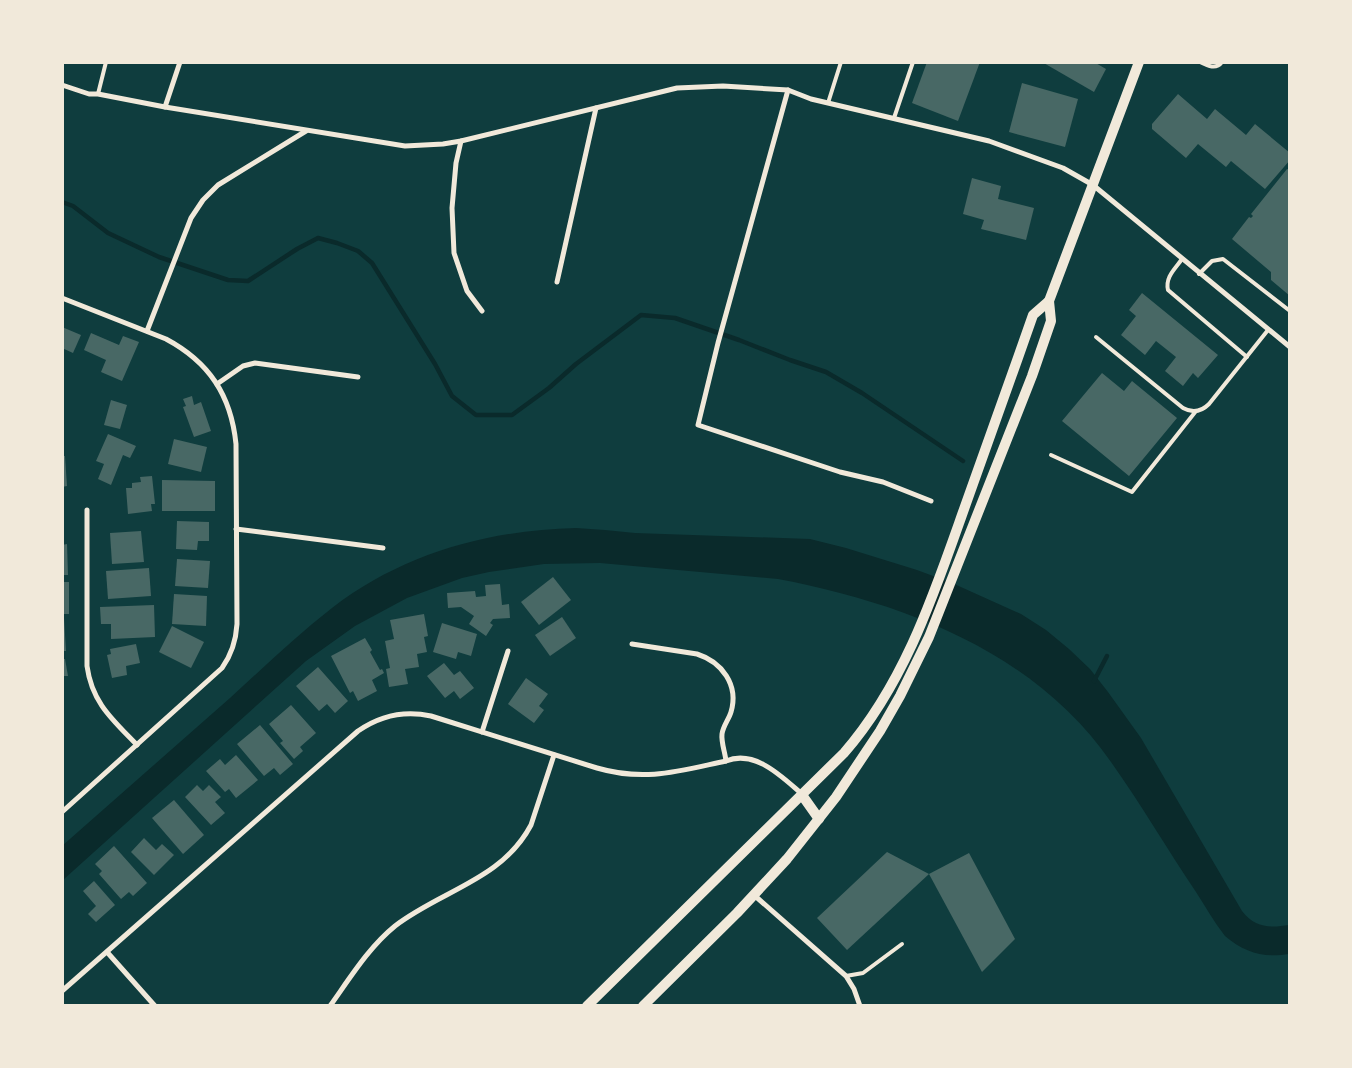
<svg xmlns="http://www.w3.org/2000/svg" width="1352" height="1068" viewBox="0 0 1352 1068" font-family="'Fira Sans',sans-serif">
<rect width="100%" height="100%" fill="#0f3d3e"/>
<path fill="#0a2a2b" d="M576,528L605,530L635,533L810,539L846,548L917,570L952,583L1021,614L1046,630L1069,649L1090,669L1108,692L1141,738L1242,911C1255,928 1270,928 1289,925V954C1264,958 1245,953 1225,936C1214,922 1205,906 1196,892C1167,849 1141,804 1111,762C1035,652 904,603 778,579L600,563L544,564L489,572L462,578L407,598L355,626L306,661L63,880L62,846C118,797 174,747 230,698C263,668 296,636 332,608C402,554 488,530 576,528Z"/>
<g fill="none" stroke-linecap="round" stroke-linejoin="round">
<g stroke="#0a2a2b" stroke-width="4.5">
<polyline points="62,202 73,206 108,233 159,257 228,280 248,281 297,249 318,238 337,243 358,251 372,263 435,364 452,396 476,415 512,415 549,388 576,364 641,315 675,318 739,340 790,360 826,372 862,393 963,461"/>
<polyline points="1094,681 1107,656"/>
</g>
</g>
<g fill="#486865">
<polygon points="927,62 980,62 958,121 912,103"/>
<polygon points="1042,62 1094,62 1106,69 1094,92"/>
<polygon points="1022,83 1078,99 1065,147 1009,132"/>
<polygon points="1178,94 1207,119 1215,109 1246,135 1255,124 1290,153 1290,160 1265,189 1231,161 1226,167 1198,144 1186,158 1152,129 1152,124"/>
<polygon points="1287,169 1290,170 1290,296 1271,280 1271,272 1232,239 1249,217 1251,218 1253,216 1251,214"/>
<polygon points="972,178 1001,186 998,199 1034,208 1026,240 981,229 984,220 963,214"/>
<polygon points="1142,293 1218,355 1198,378 1193,373 1183,386 1165,371 1176,357 1156,341 1145,355 1121,335 1136,316 1129,310"/>
<polygon points="62,327 81,335 73,353 62,348"/>
<polygon points="91,333 119,345 123,336 139,342 122,381 101,372 106,360 84,350"/>
<polygon points="1102,373 1124,391 1132,381 1177,418 1129,476 1062,421"/>
<polygon points="192,396 194,405 201,402 211,431 194,437 183,407 186,406 183,399"/>
<polygon points="111,400 127,405 120,429 104,425"/>
<polygon points="108,434 136,446 130,458 123,455 111,485 98,479 104,464 96,461"/>
<polygon points="174,439 207,447 201,472 168,464"/>
<polygon points="62,456 65,456 67,486 62,487"/>
<polygon points="152,476 155,504 151,504 152,511 128,514 126,488 132,488 132,483 141,482 140,477"/>
<polygon points="162,480 215,481 215,511 162,511"/>
<polygon points="177,521 209,522 209,541 198,541 197,550 176,549"/>
<polygon points="141,531 144,562 112,564 110,533"/>
<polygon points="67,544 68,575 62,575 62,545"/>
<polygon points="177,559 210,561 208,588 175,586"/>
<polygon points="149,568 151,596 108,599 106,571"/>
<polygon points="553,577 571,600 539,625 521,602"/>
<rect x="62" y="582" width="7" height="32"/>
<polygon points="500,584 502,605 509,604 510,618 493,619 490,623 493,625 486,636 469,624 474,616 461,607 448,608 447,593 475,591 476,597 486,596 485,585"/>
<polygon points="174,594 207,596 206,626 172,624"/>
<polygon points="154,605 155,637 111,639 111,624 101,624 100,607"/>
<polygon points="424,614 428,636 424,637 427,652 417,654 419,667 405,669 408,684 389,687 386,669 390,668 385,641 394,639 390,620"/>
<polygon points="562,617 576,638 550,656 535,635"/>
<polygon points="64,618 66,651 62,651 62,619"/>
<polygon points="442,623 477,634 471,656 458,652 456,659 433,652"/>
<polygon points="172,626 204,642 191,668 159,652"/>
<polygon points="365,638 372,650 370,652 380,670 382,669 384,673 372,680 377,691 358,701 353,691 350,693 331,656"/>
<polygon points="136,644 140,663 126,666 127,675 112,678 107,655 111,654 110,649"/>
<polygon points="62,659 65,659 68,676 62,676"/>
<polygon points="444,663 454,675 460,671 474,688 460,699 454,691 445,698 427,676"/>
<polygon points="318,667 348,701 335,713 327,704 319,711 296,686"/>
<polygon points="526,678 548,694 539,706 544,710 534,723 508,704"/>
<polygon points="291,705 316,733 300,747 303,751 294,759 280,743 283,741 269,724"/>
<polygon points="260,725 293,764 280,775 274,768 264,776 237,744"/>
<polygon points="236,755 258,780 236,798 229,789 225,792 206,771 220,759 225,765"/>
<polygon points="197,785 203,791 209,785 221,797 215,802 225,813 211,825 185,797"/>
<polygon points="174,800 204,835 183,854 152,818"/>
<polygon points="144,838 156,850 162,844 174,855 154,875 131,852"/>
<polygon points="114,846 147,883 133,896 129,892 121,899 99,874 102,871 95,864"/>
<polygon points="887,852 929,874 847,950 817,918"/>
<polygon points="969,853 1015,939 982,972 929,874"/>
<polygon points="94,881 115,905 96,922 88,914 96,906 83,891"/>
</g>
<g fill="none" stroke-linecap="round" stroke-linejoin="round">
<g stroke="#f1e9da" stroke-width="4">
<path d="M1200,62C1208,66 1216,70 1222,62"/>
<polyline points="98,94 106,62"/>
<polyline points="828,103 841,62"/>
<polyline points="894,118 913,62"/>
<path d="M1182,259C1175,269 1165,277 1168,290L1247,357"/>
<polyline points="1199,274 1212,261 1223,259 1290,311"/>
<path d="M1096,337L1183,408C1192,413 1201,412 1209,404L1268,330"/>
<polyline points="1051,455 1132,492 1196,411"/>
<polyline points="846,976 863,973 902,944"/>
</g>
<g stroke="#f1e9da" stroke-width="5">
<polyline points="62,85 89,94 98,94 165,107 405,146 443,144 461,141 677,88 723,86 788,90 811,99 989,141 1063,168 1093,185 1290,347"/>
<polyline points="788,90 718,343 698,425 840,472 883,482 931,501"/>
<polyline points="165,107 180,62"/>
<polyline points="461,141 456,163 452,208 454,253 467,291 482,311"/>
<polyline points="557,282 596,108"/>
<path d="M62,298L166,339C209,362 231,395 236,444L237,624C236,641 232,654 222,668L62,812"/>
<polyline points="147,331 191,218 203,200 218,185 306,131"/>
<polyline points="217,384 243,366 255,363 358,377"/>
<path d="M87,510V666C92,703 113,720 137,745"/>
<polyline points="236,529 383,548"/>
<path d="M632,644L697,654C722,662 739,685 731,712C729,719 723,726 722,734C721,742 725,752 726,761"/>
<polyline points="482,732 508,651"/>
<polyline points="754,895 846,976 854,989 860,1006"/>
<polyline points="107,952 155,1006"/>
<path d="M62,991L358,731C381,715 404,710 431,716L597,768C645,782 679,771 726,761C755,749 782,777 802,794"/>
<path d="M330,1006C350,978 369,947 395,926C442,890 502,880 531,825L554,755"/>
</g>
<g stroke="#f1e9da" stroke-width="10">
<polyline points="802,795 819,819"/>
<path d="M587,1006L844,753C904,684 933,597 963,512C986,447 1010,381 1033,315L1049,301"/>
<polyline points="643,1006 737,913 787,859 836,797 880,731 900,696 929,637 1032,376 1051,321 1049,301 1139,62"/>
</g>
</g>
<rect width="1352" height="1068" fill="none" stroke="#f1e9da" stroke-width="128"/>
</svg>
